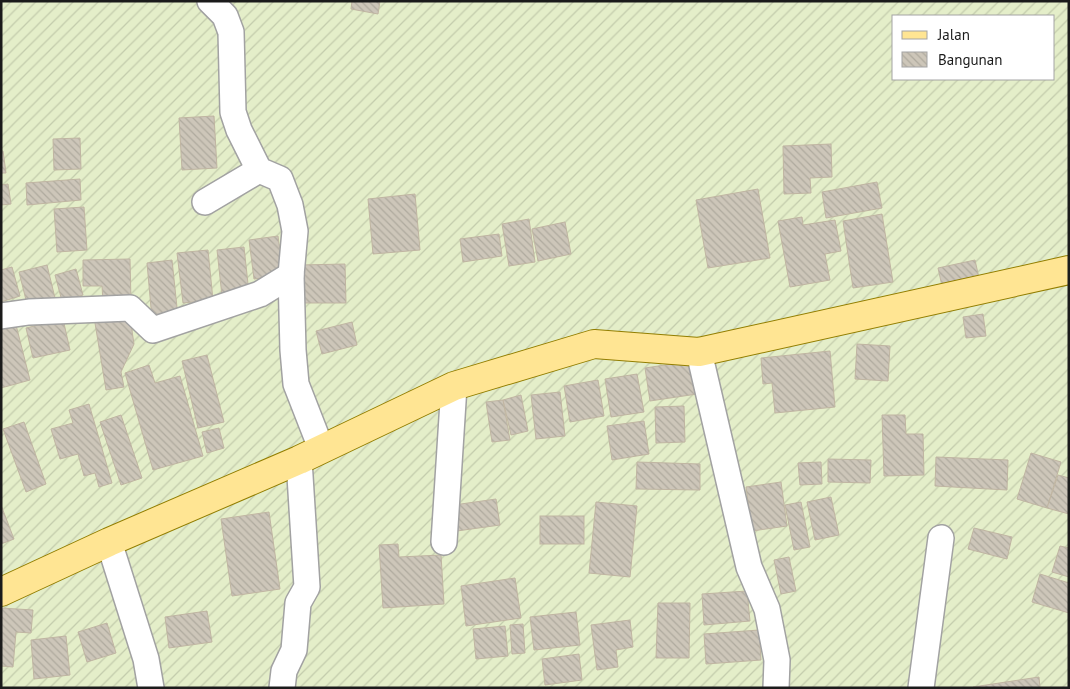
<svg xmlns="http://www.w3.org/2000/svg" width="1070" height="689" viewBox="0 0 1070 689" font-family="'PT Sans',sans-serif">
<defs>
<pattern id="farmland-furrows" width="10" height="10" patternUnits="userSpaceOnUse" patternTransform="scale(1.25)"><rect width="10" height="10" fill="#e4eec9"/><path d="M-1 1l2-2M0 10L10 0M9 11l2-2" fill="none" stroke="#c3ccac"/></pattern>
<pattern id="building-back-hatch" width="6" height="6" patternUnits="userSpaceOnUse" patternTransform="scale(1.25)"><rect width="6" height="6" fill="#cdc6b9"/><path d="M-1 5l2 2M0 0l6 6M5-1l2 2" fill="none" stroke="#afaa9e"/></pattern>
</defs>
<rect width="100%" height="100%" fill="#eeece0"/>
<path fill="url(#farmland-furrows)" fill-rule="evenodd" d="M1,1H1069V688H1ZM894,16H1054V79H894Z"/>
<g fill="url(#building-back-hatch)" stroke="#c0b5a2">
<polygon points="352,1 380,1 378,14 351,9"/>
<polygon points="214,116 217,168 182,170 179,118"/>
<polygon points="80,138 81,169 54,170 53,139"/>
<polygon points="831,144 832,177 810,178 811,193 784,194 783,146"/>
<polygon points="1,151 3,151 6,173 1,173"/>
<polygon points="80,179 81,200 27,205 26,183"/>
<polygon points="877,182 882,208 826,218 822,192"/>
<polygon points="8,184 11,204 1,205 1,185"/>
<polygon points="758,189 770,258 708,268 696,200"/>
<polygon points="415,194 420,250 373,254 368,199"/>
<polygon points="84,207 87,250 57,252 54,209"/>
<polygon points="882,214 893,282 853,288 843,221"/>
<polygon points="802,217 803,225 835,220 841,251 825,254 830,280 790,287 778,221"/>
<polygon points="529,219 535,262 509,266 502,224"/>
<polygon points="565,222 571,254 538,261 532,229"/>
<polygon points="499,234 502,256 463,262 460,239"/>
<polygon points="278,236 283,275 254,279 249,240"/>
<polygon points="244,247 249,293 222,296 217,250"/>
<polygon points="208,250 213,300 183,303 177,253"/>
<polygon points="130,259 131,302 103,302 102,286 83,286 83,260"/>
<polygon points="172,260 178,317 152,319 147,263"/>
<polygon points="975,260 979,278 942,286 938,268"/>
<polygon points="345,264 346,303 301,303 300,265"/>
<polygon points="47,265 55,298 27,304 19,272"/>
<polygon points="12,267 20,296 1,302 1,270"/>
<polygon points="76,269 83,295 62,301 55,275"/>
<polygon points="129,311 134,344 121,372 124,387 106,390 94,317"/>
<polygon points="983,314 986,336 966,338 963,317"/>
<polygon points="63,319 70,350 33,358 26,328"/>
<polygon points="352,322 357,345 322,354 316,331"/>
<polygon points="16,325 30,380 1,388 1,329"/>
<polygon points="857,344 890,346 888,381 855,379"/>
<polygon points="830,351 835,407 775,413 772,383 763,384 761,358"/>
<polygon points="207,355 224,422 198,428 182,361"/>
<polygon points="692,361 697,394 650,401 645,368"/>
<polygon points="149,365 155,383 180,376 203,456 153,470 125,373"/>
<polygon points="637,374 644,412 611,417 605,379"/>
<polygon points="598,380 604,416 570,422 564,386"/>
<polygon points="560,392 565,436 536,439 531,395"/>
<polygon points="521,395 528,431 511,435 503,400"/>
<polygon points="503,400 510,440 492,442 486,402"/>
<polygon points="89,404 112,483 99,487 95,473 84,476 78,454 60,459 51,429 73,423 69,410"/>
<polygon points="684,406 685,442 656,443 655,407"/>
<polygon points="121,415 142,478 121,485 100,422"/>
<polygon points="882,415 905,415 906,434 923,434 924,475 884,476"/>
<polygon points="644,421 649,454 612,460 607,426"/>
<polygon points="24,422 46,484 26,492 3,429"/>
<polygon points="219,428 224,448 207,453 202,432"/>
<polygon points="1031,453 1061,462 1047,508 1017,499"/>
<polygon points="936,457 1008,460 1007,490 935,486"/>
<polygon points="828,459 871,460 870,483 828,482"/>
<polygon points="637,462 700,464 700,490 636,489"/>
<polygon points="821,462 822,484 800,485 798,463"/>
<polygon points="1058,475 1069,478 1069,514 1047,508"/>
<polygon points="781,482 787,526 752,531 746,487"/>
<polygon points="831,497 839,535 815,540 807,502"/>
<polygon points="496,499 500,525 457,531 454,505"/>
<polygon points="596,502 637,506 630,577 589,573"/>
<polygon points="801,502 810,547 794,550 785,505"/>
<polygon points="1,505 14,539 1,544"/>
<polygon points="269,512 280,589 232,596 221,519"/>
<rect x="540" y="516" width="44" height="28"/>
<polygon points="974,528 1012,537 1007,559 968,549"/>
<polygon points="398,544 399,557 441,555 444,604 383,608 379,545"/>
<polygon points="1060,546 1069,548 1069,577 1052,572"/>
<polygon points="789,557 796,591 781,594 774,560"/>
<polygon points="1040,574 1069,583 1069,613 1032,602"/>
<polygon points="515,578 521,618 466,626 461,586"/>
<polygon points="747,591 750,621 704,625 702,594"/>
<polygon points="658,603 690,603 689,658 656,658"/>
<polygon points="1,608 33,610 31,633 16,632 13,667 1,666"/>
<polygon points="207,611 212,642 169,648 165,617"/>
<polygon points="576,612 580,645 534,650 530,617"/>
<polygon points="630,620 633,647 616,650 618,667 597,670 591,625"/>
<polygon points="107,623 116,653 87,662 78,632"/>
<polygon points="523,624 525,653 512,654 510,625"/>
<polygon points="505,626 508,656 476,659 473,629"/>
<polygon points="759,630 761,660 706,664 704,634"/>
<polygon points="66,636 70,675 34,679 31,640"/>
<polygon points="579,654 582,680 545,685 542,659"/>
<polygon points="1039,677 1040,688 973,688 973,687"/>
</g>
<g fill="none" stroke-linecap="round" stroke-linejoin="round">
<defs>
<g id="minor">
<polyline points="210,1 225,16 231,32 233,112 239,130 259,170 280,179 290,205 295,231 291,275 293,350 296,384 321,448"/>
<polyline points="205,202 259,170"/>
<polyline points="1,316 29,312 130,308 153,330 260,294 291,275"/>
<polyline points="699,352 749,567 767,609 777,660 776,688"/>
<polyline points="109,542 146,659 151,688"/>
<polyline points="444,542 454,386"/>
<polyline points="282,688 284,671 294,650 298,603 307,587 299,460"/>
<polyline points="921,688 941,538"/>
</g>
<polyline id="major" points="1,592 109,542 299,460 454,386 594,344 699,352 1069,270"/>
</defs>
<use href="#minor" stroke="#a2a2a2" stroke-width="28"/>
<use href="#major" stroke="#927e00" stroke-width="30"/>
<use href="#minor" stroke="#fff" stroke-width="25"/>
<use href="#major" stroke="#ffe593" stroke-width="28"/>
</g>
<rect width="1070" height="689" fill="none" stroke="#1b1b1b" stroke-width="5"/>
<rect x="892" y="15" width="162" height="65" fill="#ffffff" stroke="#a4a4a4"/>
<rect x="902" y="31" width="25" height="8" fill="#ffe593" stroke="#a4a4a4"/>
<text x="938" y="40" font-size="15" fill="#1b1b1b">Jalan</text>
<rect x="902" y="52" width="25" height="15" fill="url(#building-back-hatch)" stroke="#a4a4a4"/>
<text x="938" y="65" font-size="15" fill="#1b1b1b">Bangunan</text>
</svg>
